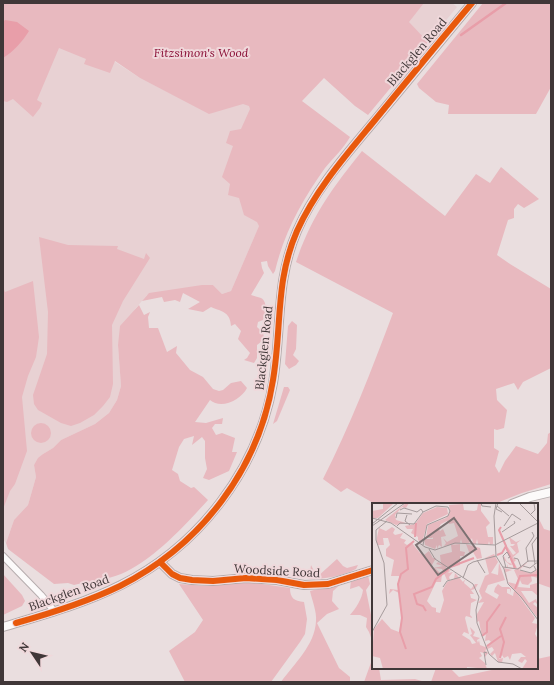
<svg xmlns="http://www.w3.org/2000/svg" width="554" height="685" viewBox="0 0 554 685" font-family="Lora,serif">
<rect width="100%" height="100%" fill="#eadedf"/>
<g fill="#e8d1d3">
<polygon points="424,3 452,3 457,7 428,42 408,22"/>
<polygon points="45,20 87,44 140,78 203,110 268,91 263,217 231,291 222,294 213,285 147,295 135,309 118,345 121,386 117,400 109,413 95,424 61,440 53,448 43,454 34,465 36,477 28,505 14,520 6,543 3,539 3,76"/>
</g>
<g fill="#e8b9bf">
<path d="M3,3H424L409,22L428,42L407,68L405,67L390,84L392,86L368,115L355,106L324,78L302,101L350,137C344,148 333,158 325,168C302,200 284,233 275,271L273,274L268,266L267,261L261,262L262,268L264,273L251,295C254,296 258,297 261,298C268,302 266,314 263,320L258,322L257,327C266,335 266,338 257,345V358L254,363L244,360L247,358L250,353L238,339L241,331L235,324L231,326C230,312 223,312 211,307L203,312L188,309L200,302L183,293L180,302L175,300L164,302L162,297L142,301L149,293L202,285H213L222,294L231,291L259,226L257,222L244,215L239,198L228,195L230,184L222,177L233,146L226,143L230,131L241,129L250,109L249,106L243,104L209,114L140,78L115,61L110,73L84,64L86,59L59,48L37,100L42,103L40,108L33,117L13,99L7,102L3,101Z"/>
<polygon points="483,3 551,3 551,87 536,114 448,114 449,105 436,102 419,88 417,84"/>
<path d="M362,151L445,216L476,174L490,183L501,167L539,199L524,208L518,204L514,209V218L508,220L497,255L510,264L551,289V368L523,382L518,390L514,383L496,389L497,400L507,410L504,428L497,430L494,429V448L499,451L495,466L499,473L505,461L516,446L538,454L547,443L548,434L551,432V484L522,493L494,504H375L347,488L341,492L323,479C350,426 372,369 393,313L296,262C311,217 333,187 362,151Z"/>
<polygon points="39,237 68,245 118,246 117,249 144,259 146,253 150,258 123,301 112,325 113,384 110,397 103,406 94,415 80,423 71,426 61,423 38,410 34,404 33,395 47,354 48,312"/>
<polygon points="33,281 39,337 36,357 28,376 22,397 27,451 15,484 10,491 3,509 3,287 5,292"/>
<path d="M139,305L144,315L150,312L148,317L149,328H158L167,352L177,346L176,353L190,370L203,377L213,389L219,391L223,390L231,383L241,381L247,388C241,400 221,410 210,400L195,422L206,423L223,418L222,424H215L212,428L216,435L222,433L235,438L232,452H237L229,471L209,480L203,478L207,469L205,458V441L202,437L192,445L194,436L184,439L179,447L172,470L178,474L180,481L191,488L194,487L208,500C184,526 154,560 121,574C109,579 87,582 74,585L68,583L54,584L8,549L6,543L14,520L28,505L36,477L34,465L38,458L43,454L53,448L61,440L95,424L109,413L117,400L121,386L118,345L120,326Z"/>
<polygon points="292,321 297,325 296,349 293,355 299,361 296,365 289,369 285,364 288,326"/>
<polygon points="284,387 288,387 290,390 277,421 273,424"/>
<circle cx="41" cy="433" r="10"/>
<polygon points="537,517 539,519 544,529 551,531 551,588 537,583"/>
<path d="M337,559L343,566L347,568L358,565L356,569C342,576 325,579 309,579L311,565L317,577Z"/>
<polygon points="3,574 22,595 25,601 22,606 3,615"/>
<path d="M368,575L370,584L366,590L372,620L373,643L369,632L366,627L367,618L360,615H350C356,608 362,599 363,590L359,586L350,589L351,580Z"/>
<path d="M237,580H251L255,583L290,588C290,598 294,601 304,602L307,619L305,634L300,642L271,682H185L169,651L195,632L203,620L179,584L208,586Z"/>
<path d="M342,583L333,591L332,601L339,609L327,614L317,623L339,668L350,677V682H281C294,664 315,645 316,621C317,612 312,600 310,591Z"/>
<polygon points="551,656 551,682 431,682 436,668 450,668 459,677 501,668 537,668 537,659"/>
<polygon points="373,657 373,668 379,668 381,680 415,679 425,682 364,682"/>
</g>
<path fill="#e89ea9" d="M5,20L17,22L29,31C22,42 14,51 3,58V22Z"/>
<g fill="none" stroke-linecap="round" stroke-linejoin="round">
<polyline stroke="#e89ea9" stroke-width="2.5" points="461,35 506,3"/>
<defs>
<polyline id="minor" points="3,556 41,595 55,612"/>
<g id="tertiary">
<polyline points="512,504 530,497 551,492"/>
<polyline points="160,562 172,574 180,578 192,580 213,581 246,578 277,580 304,585 328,584 373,570"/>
<path d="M3,627C43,615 83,604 121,585C199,546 258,470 273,383C282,330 275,282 297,231C315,189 347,154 376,119C408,80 440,42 472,3"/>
</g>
</defs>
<use href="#minor" stroke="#b6adae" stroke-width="8"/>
<use href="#tertiary" stroke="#b6adae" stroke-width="10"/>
<use href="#minor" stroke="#fcfafa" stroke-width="6"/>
<use href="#tertiary" stroke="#fcfafa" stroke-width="8"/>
<defs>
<g id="cycleway">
<polyline points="160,562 172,574 180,578 192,580 213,581 246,578 277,580 304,585 328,584 373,570"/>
<path d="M16,623C52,613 87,602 120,586C201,545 259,469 273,380C282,327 275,281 297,231C316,189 347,154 375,120C407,81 439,42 472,3"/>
</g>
</defs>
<use href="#cycleway" stroke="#f0d8db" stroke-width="8"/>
<use href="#cycleway" stroke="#e8590c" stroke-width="6"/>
</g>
<g text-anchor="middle" stroke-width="4" stroke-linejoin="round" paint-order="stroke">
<g font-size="12" fill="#403738" stroke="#f0d8db">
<text transform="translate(417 52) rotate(-50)" y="4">Blackglen Road</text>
<text transform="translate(264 348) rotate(-84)" y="4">Blackglen Road</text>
<text transform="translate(277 571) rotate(3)" y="4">Woodside Road</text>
<text transform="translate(69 593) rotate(-20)" y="4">Blackglen Road</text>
</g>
<g font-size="12" font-style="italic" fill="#890d35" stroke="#f0d8db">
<text x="201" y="57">Fitzsimon's Wood</text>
</g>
</g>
<g transform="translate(372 503)">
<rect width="166" height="166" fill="#eadedf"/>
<path d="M11,0H22L6,15H0V8L11,6ZM34,0H37L34,5L30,4L23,12L24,17L34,20L24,22L13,17ZM104,0H109V8L118,20L114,24L116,34H121V41L118,42L117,38L116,42L106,41L105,36L104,41H101L100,35L97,40H90L89,36L88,40L72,43L74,40L71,35L75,39L86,33L82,20L77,21L75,18L69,21L66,26L68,28L60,35H54L56,22L74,15L78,10L77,2L91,1L92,7L102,8L105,7L106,1ZM65,4L75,5L76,11L55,21L50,40L46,37V34L39,30L41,26H35L33,23L43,21L51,10ZM20,24L23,26L21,30L23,32L31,30L28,35L34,37L32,40L35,42L43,37L40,40L48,50L52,52L57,48L61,55H64L60,62L61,65L71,63L64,61L66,59L69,61L68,52L80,49L79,42L88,41V48L93,49L92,53H88V62L78,65L74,64L75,68L79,67L76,70L81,69L77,74L78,77H75L70,66L63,65L70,72L69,79H64L55,98L60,104L64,105V109L68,110L72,97L70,88L75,79L82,76L83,70L91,79L93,76L92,80L99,86L103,81H106L103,86L99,87L102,91H98L99,95L105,97L99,100L98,112L101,115L94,113L93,115L97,131L92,129L90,132L98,137L100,141L104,140L98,132L100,131L98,124L103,129L101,133L108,135L105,137L106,140L107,137L108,142L113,144L119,139L117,137L113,138L114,131L110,134L107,118L105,119V111L112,99L106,100L110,95L107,88L113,73L117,71L113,55L122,51L126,59L119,70L126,72L127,60L133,77L116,82L113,89L125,96L127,92L122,89L123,85L126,81L130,84H137L139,86L138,90V86H135V90L141,93L142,88L144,89L163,115L160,120L166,121L163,131L166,136V166H150L155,158L153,156L150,160L146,158L149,154H154L149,150L140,151L138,157L136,153L132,155L130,152L127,156L131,155L130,160L126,159L123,150L120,153L118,151L122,147L120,144L113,147L116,150L113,154L112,150L108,149L110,153L107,155L113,160L115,166L95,164V166H11L8,155L0,153L2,126L10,116L19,126L27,129L30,114L27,90L21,87L17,91L18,86L26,87L27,73H19L22,57L14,53V46L18,42L16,35H11L12,42H6L4,39L7,25L14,28ZM71,26L74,33L69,34L70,44L67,42L65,46V42L63,46L53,42L52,36H61V33ZM137,34L144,39L149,37L145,40L147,49L141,54L144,57L142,59L145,65L140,66L135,64L136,61V64L141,65L142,61L138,62L132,57V53L135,59L140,61L134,45L135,43L141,52L144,50L138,43H141L143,41H139ZM94,41L108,45L110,55L105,56L101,49H97ZM156,59L147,67L158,70L164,68L166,63V75L159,73L160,78L156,82L150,81L148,77L146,84L158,85V82L165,80L166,93L160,88H149L157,100L164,96L166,102L163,99L161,101L166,105V115L137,81L135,77L132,65L140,67L134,69L136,79L144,81L146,76L142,67Z" fill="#e8b9bf"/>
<path fill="none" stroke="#e89ea9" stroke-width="2" d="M43,34L44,20M134,44L143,65M125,52L130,50L134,43L127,27L129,24M78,64L102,55M143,86L148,73L166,72M54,108L51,103L45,101L42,91L60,84L64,76L77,66M110,133L115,129V119L128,101M115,143L129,133M34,146L28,129L30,115L26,81L29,71L36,66L34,45L42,38M128,155L132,139L128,126L134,114"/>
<path fill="none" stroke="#a69b9c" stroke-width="1" d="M109,0L110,3L119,4M124,0L122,13L124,53L132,66L136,81L149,94L166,117M126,0L124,6L130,9M147,0L166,19M125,3L137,13M28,7L32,5L45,9L49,6L51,9M35,12L33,18L38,22M158,12L163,7L162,0M0,15L19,20L53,44L63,47L83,40L123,42L166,20M24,15L25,10L40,11M0,21L26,0M0,23L33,0M25,23L28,20L42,21L51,9L64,3L76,4L78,8L76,13L55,22L51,42M132,23L140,11L149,17M130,29L143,20L142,18M57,46L63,56L101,81L107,94L104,107L105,120L117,151L126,159L141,161L150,166M142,55L146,56L149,64M105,57L113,70M156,59L154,45L162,33L160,29M166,59L163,61L160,41L166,33M151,63L158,65L163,61M131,64L146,66L156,58H166M134,65L131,53L135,49L138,54L136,55M148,67L159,70L164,67L162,63M91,75L96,62L101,59L124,53M71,84L75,78L89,74M0,129L15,102L12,60L4,37V27L15,18M114,162L112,149L115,150"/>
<path fill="#7c7172" fill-opacity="0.15" stroke="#7c7172" stroke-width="2" d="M82,15L104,46L66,72L44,42Z"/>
<rect width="166" height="166" fill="none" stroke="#403738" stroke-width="2"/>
</g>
<rect width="554" height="685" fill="none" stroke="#403738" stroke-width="8"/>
<g transform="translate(32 653) rotate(305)" stroke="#f0d8db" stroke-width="3" paint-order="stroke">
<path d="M0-3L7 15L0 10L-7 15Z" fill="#403738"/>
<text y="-6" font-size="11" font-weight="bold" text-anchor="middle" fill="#403738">N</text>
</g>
</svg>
